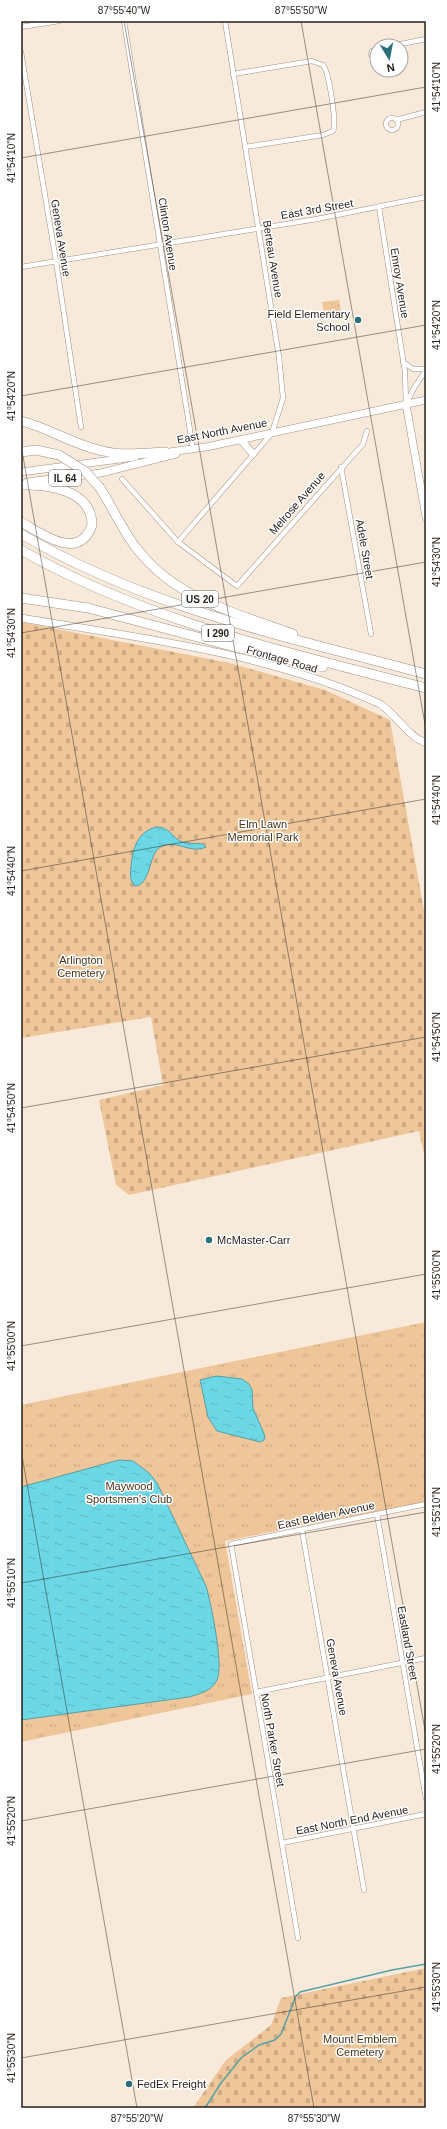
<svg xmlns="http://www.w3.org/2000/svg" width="447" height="2129" viewBox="0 0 447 2129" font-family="Helvetica,sans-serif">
<defs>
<pattern id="cemetery-stones" width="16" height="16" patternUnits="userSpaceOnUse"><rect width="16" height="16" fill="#efc699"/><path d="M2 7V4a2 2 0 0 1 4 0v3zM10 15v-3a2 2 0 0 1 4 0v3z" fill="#cdaa83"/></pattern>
<pattern id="park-tufts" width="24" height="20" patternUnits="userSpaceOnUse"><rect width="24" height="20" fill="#efc699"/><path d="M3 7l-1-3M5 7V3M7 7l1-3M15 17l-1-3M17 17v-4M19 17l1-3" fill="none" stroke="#cdaa83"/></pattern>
<pattern id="water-ripples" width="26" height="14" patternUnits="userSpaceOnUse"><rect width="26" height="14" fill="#6cd7e5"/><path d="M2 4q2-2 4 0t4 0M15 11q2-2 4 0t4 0" fill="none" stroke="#5db8c4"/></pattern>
</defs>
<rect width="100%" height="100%" fill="#f8eadb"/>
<g fill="url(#cemetery-stones)">
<polygon points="21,622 230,663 325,690 390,720 426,922 426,1163 419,1131 129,1195 116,1185 99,1100 163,1085 151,1017 21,1038"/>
<polygon points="426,1968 426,2108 193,2108 226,2060 271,2025 281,1998"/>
</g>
<g fill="url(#park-tufts)">
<polygon points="339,300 341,311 324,314 322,302"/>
<polygon points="426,1322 426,1502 225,1541 252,1694 21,1742 21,1405"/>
</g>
<g fill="url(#water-ripples)" stroke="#57a0a8">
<path d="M157,827C169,827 171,836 180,841C187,844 196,843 203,844L206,847C190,855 174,837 159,848C149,855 150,886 135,886C130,881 130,875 131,868C132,850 137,831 157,827Z"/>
<polygon points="216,1376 242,1379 249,1384 252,1390 253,1408 265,1436 264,1440 260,1442 217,1431 208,1417 200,1380"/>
<path d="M119,1460L133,1461L149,1473L157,1483L206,1586C211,1603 224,1666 217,1680C212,1691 199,1694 189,1697L21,1720V1487Z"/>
</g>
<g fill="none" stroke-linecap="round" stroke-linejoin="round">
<polyline stroke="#57a0a8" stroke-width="1.5" points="205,2108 221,2083 241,2058 259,2045 275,2040 281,2034 296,1996 300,1992 392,1970 426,1964"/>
<defs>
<g id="street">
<polyline points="124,21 193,449"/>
<polyline points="21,27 59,21"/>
<polyline points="391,46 426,39"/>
<polyline points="377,49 372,51 371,55 377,60"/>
<polyline points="21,52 56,261 81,427"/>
<path d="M233,74L312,61L323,65C329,72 337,124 333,131L323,135L245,147"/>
<circle cx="392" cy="124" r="6"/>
<polyline points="396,120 426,112"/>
<polyline points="379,207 405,372 406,404"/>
<polyline points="21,267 317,219 426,197"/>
<polyline points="403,362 413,369 426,369"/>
<polyline points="406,404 414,388 426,370"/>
<polyline points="341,467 371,634"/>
<polyline points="122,479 178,542 237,586 363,444 367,431"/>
<polyline points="178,542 272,433 283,398 279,357 225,21"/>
<polyline points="377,1514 426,1799"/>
<polyline points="302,1530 364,1890"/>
<polyline points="256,1692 426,1658"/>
<polyline points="282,1843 426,1814"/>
<polyline points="298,1938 231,1544 426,1504"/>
</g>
<g id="secondary">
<polyline points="406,404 426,517"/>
<path d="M21,618C140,638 270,653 380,704C397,715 407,736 426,743"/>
</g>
<g id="primary">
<polyline points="241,440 253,454"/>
<polyline points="162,453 206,447 426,400"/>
<polyline points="21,472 135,457"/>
<polyline points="27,482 101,473 176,454"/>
</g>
<g id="highway">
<path d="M21,421C49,428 74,445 103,451C123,456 145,453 165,452"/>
<polyline points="21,452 36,450 59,455"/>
<path d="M21,485C48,484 92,490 92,525C79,562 42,534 21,522"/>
<path d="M100,488C113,508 123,532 138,550C176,599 238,614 293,634"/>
<path d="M21,534C149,609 285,636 426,674"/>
<path d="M21,550C147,622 288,652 426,688"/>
<polyline points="21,598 88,608 231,646 323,667"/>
</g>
</defs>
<use href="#street" stroke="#9f9284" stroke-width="5.5"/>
<use href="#secondary" stroke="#9f9284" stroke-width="8"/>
<use href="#primary" stroke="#9f9284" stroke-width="8"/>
<use href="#highway" stroke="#9f9284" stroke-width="10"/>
<use href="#street" stroke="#fff" stroke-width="4.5"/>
<use href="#secondary" stroke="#fff" stroke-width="7"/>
<use href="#primary" stroke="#fff" stroke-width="7"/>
<use href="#highway" stroke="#fff" stroke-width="9"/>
<defs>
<polyline id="highway-bridge" points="59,455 86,472 100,488"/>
</defs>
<use href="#highway-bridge" stroke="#9f9284" stroke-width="10" stroke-linecap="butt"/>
<use href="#highway-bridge" stroke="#fff" stroke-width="9"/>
</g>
<path fill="none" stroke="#251f1a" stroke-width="1" stroke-opacity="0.45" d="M124,21L426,1736M301,21L426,730M21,158L426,87M21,396L426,325M21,445L314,2108M21,633L426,562M21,871L426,799M21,1108L426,1037M21,1346L426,1274M21,1450L137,2108M21,1583L426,1512M21,1821L426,1749M21,2058L426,1987"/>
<g fill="#27707a" stroke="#fff" stroke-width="1.5">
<circle cx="358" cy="320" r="4"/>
<circle cx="209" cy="1240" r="4"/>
<circle cx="129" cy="2084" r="4"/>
</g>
<g text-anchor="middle" stroke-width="3" stroke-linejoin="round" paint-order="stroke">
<g fill="#fff" stroke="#66625f" stroke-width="1">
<rect x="49" y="470" width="32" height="16" rx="3"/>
<rect x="182" y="591" width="36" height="16" rx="3"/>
<rect x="202" y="625" width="32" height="16" rx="3"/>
</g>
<g font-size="10" font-weight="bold" fill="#251f1a">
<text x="65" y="482">IL 64</text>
<text x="200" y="603">US 20</text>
<text x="218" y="637">I 290</text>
</g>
<g font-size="11" fill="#251f1a" stroke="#fff">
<text transform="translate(317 209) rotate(-10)" y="4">East 3rd Street</text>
<text transform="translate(168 234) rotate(81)" y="4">Clinton Avenue</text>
<text transform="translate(61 238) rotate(81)" y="4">Geneva Avenue</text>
<text transform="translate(273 259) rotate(81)" y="4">Berteau Avenue</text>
<text transform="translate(400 283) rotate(81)" y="4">Emroy Avenue</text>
<text transform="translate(222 431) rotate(-11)" y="4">East North Avenue</text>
<text transform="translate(297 503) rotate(-49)" y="4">Melrose Avenue</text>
<text transform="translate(365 549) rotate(80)" y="4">Adele Street</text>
<text transform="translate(282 659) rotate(16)" y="4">Frontage Road</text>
<text transform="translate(326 1515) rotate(-12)" y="4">East Belden Avenue</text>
<text transform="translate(408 1643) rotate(80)" y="4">Eastland Street</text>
<text transform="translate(337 1677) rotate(80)" y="4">Geneva Avenue</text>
<text transform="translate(273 1740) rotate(80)" y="4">North Parker Street</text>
<text transform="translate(352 1820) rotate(-11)" y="4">East North End Avenue</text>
</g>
<g font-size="11" fill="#251f1a" stroke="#fff" text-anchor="start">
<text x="350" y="318" text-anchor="end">Field Elementary<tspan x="350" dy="13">School</tspan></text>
<text x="217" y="1244">McMaster-Carr</text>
<text x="137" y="2088">FedEx Freight</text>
</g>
<g font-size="11" fill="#4b3419" stroke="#fff">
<text x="263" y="828">Elm Lawn<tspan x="263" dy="13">Memorial Park</tspan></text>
<text x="81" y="964">Arlington<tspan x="81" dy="13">Cemetery</tspan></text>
<text x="129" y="1490">Maywood<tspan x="129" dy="13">Sportsmen's Club</tspan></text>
<text x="360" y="2043">Mount Emblem<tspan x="360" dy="13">Cemetery</tspan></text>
</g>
</g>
<rect width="447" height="2129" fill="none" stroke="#ffffff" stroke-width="44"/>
<g transform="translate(389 58) rotate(170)"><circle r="19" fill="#ffffff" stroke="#a8a5a3"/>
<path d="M0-3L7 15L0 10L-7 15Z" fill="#27707a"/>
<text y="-6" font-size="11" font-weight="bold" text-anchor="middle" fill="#251f1a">N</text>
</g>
<rect x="22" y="22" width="403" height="2085" fill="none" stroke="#251f1a" stroke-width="1.5"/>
<g font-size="10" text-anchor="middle" fill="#251f1a">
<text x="124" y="14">87°55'40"W</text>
<text x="301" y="14">87°55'50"W</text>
<text transform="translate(436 87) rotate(-90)" y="4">41°54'10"N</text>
<text transform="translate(11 158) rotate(-90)" y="4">41°54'10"N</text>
<text transform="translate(436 325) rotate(-90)" y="4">41°54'20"N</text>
<text transform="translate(11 396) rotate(-90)" y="4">41°54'20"N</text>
<text transform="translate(436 562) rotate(-90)" y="4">41°54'30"N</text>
<text transform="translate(11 633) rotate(-90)" y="4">41°54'30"N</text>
<text transform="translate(436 800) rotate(-90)" y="4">41°54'40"N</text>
<text transform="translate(11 871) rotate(-90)" y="4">41°54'40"N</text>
<text transform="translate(436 1037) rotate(-90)" y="4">41°54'50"N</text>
<text transform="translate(11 1108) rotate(-90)" y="4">41°54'50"N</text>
<text transform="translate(436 1275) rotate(-90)" y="4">41°55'00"N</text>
<text transform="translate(11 1346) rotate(-90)" y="4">41°55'00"N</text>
<text transform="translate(436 1512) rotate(-90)" y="4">41°55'10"N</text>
<text transform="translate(11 1583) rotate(-90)" y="4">41°55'10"N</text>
<text transform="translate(436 1749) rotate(-90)" y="4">41°55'20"N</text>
<text transform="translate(11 1821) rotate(-90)" y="4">41°55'20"N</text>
<text transform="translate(436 1987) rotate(-90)" y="4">41°55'30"N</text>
<text transform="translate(11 2058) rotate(-90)" y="4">41°55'30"N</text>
<text x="137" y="2122">87°55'20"W</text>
<text x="314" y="2122">87°55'30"W</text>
</g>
</svg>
